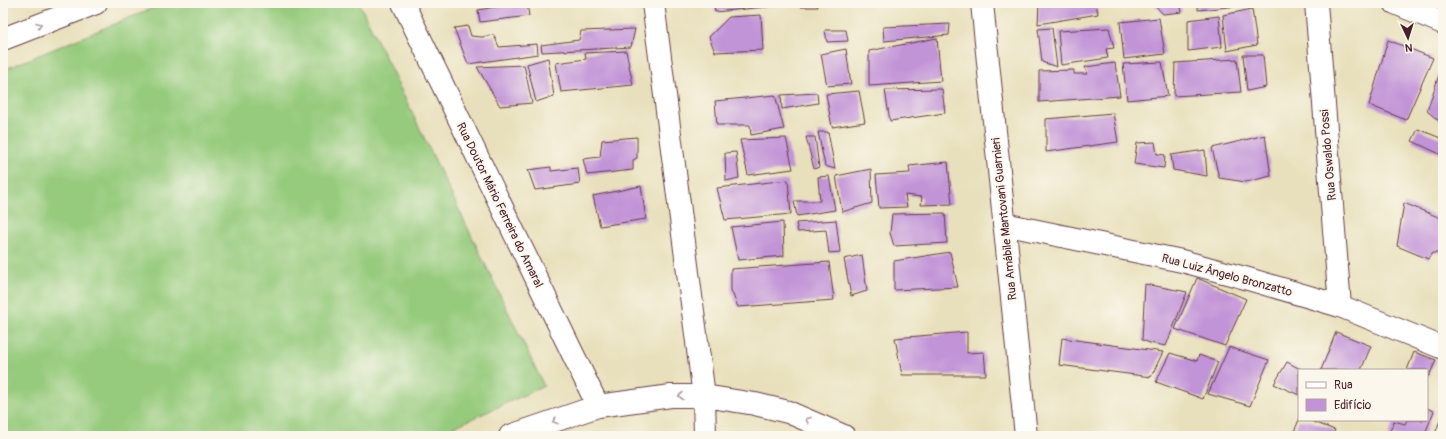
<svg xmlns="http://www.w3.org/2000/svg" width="1446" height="439" viewBox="0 0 1446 439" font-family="Pangolin,sans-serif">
<rect width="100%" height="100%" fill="#fbf7ec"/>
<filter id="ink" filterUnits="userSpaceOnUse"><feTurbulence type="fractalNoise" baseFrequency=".025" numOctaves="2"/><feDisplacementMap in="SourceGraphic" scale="8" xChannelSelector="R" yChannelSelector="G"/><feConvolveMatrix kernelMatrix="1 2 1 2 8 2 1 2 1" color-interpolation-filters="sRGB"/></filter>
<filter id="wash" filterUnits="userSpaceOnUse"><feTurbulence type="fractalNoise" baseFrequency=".012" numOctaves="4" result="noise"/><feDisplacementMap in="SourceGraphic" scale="16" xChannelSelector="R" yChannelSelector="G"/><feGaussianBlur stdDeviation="0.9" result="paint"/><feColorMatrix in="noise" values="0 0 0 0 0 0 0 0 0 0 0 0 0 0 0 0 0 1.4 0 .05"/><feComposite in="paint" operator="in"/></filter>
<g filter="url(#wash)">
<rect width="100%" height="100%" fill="#e8e0bc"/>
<polygon fill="#96cb7d" stroke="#707554" points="165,3 359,3 544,386 434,436 3,436 3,70"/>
<g id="blocks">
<g fill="#c193d7">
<polygon points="520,3 527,3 529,16 480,22 478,10"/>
<polygon points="714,3 774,3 775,6 715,12"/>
<polygon points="799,3 817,3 818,7 801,7"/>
<polygon points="1039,3 1096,3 1098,14 1038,24"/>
<polygon points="1153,3 1180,3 1182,12 1163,14"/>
<polygon points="1198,3 1249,3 1249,5 1198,10"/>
<polygon points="1252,9 1257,45 1227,51 1223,15"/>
<polygon points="761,15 763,50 715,52 709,37 729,17"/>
<polygon points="1219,16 1222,47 1188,51 1188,20"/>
<polygon points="1159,18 1165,54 1124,59 1120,22"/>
<polygon points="950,24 949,35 884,41 883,27"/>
<polygon points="468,26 471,36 482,37 494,35 499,47 537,44 538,54 468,64 454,28"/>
<polygon points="1052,28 1057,67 1042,62 1038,29"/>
<polygon points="1109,28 1114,48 1106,49 1108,58 1061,65 1058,31"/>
<polygon points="635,29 631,47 542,52 541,45 579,40 581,31"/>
<polygon points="825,30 846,30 848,41 827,42"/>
<polygon points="937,38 941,81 869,86 869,51"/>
<polygon points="1388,40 1433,58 1406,120 1369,105"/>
<polygon points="846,49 851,84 827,86 821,54"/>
<polygon points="626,51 633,85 561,92 556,63 586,59 585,53"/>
<polygon points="1243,55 1263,55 1266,87 1247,91"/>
<polygon points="548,58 554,96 536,102 527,64"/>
<polygon points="1237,59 1241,92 1174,96 1175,63"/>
<polygon points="1162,62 1168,96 1127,100 1123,64"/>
<polygon points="1115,63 1120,96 1039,102 1039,71 1074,70 1074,74 1087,74 1085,67"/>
<polygon points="1443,63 1443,124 1427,111"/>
<polygon points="524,65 532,103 500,106 477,67"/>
<polygon points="942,89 945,113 890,121 885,90"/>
<polygon points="859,91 865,122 832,127 826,94"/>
<polygon points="817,93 818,103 782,109 781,95"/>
<polygon points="775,95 784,129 751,135 750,125 717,125 715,101"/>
<polygon points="1113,113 1118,142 1046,152 1046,119"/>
<polygon points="1418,129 1443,139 1442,155 1412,141"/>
<polygon points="818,132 828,132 835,169 825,166"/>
<polygon points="1265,135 1271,176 1246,182 1219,178 1212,148"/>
<polygon points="637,137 637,158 633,160 633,170 587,175 583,159 600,157 602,140"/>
<polygon points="806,137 815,137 819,167 814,169"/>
<polygon points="786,138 793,169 748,175 740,140"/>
<polygon points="1155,142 1157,154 1165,155 1164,168 1134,164 1137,143"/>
<polygon points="1205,150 1207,176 1173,170 1171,155"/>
<polygon points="736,152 739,178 726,181 725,153"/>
<polygon points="948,162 952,204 921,205 922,197 905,195 907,207 879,208 876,175 910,173 909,166"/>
<polygon points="551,167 551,171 578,168 580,184 535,190 528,170"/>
<polygon points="871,169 872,203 842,212 836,176"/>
<polygon points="829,176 835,210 797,216 794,201 820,201 818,177"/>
<polygon points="788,180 791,214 725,220 717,188"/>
<polygon points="641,186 646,219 600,226 593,196"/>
<polygon points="1404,203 1443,219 1443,253 1432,253 1428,259 1397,246"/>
<polygon points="945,213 947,243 894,246 890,233 892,214"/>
<polygon points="836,220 840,252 829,253 826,230 798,232 796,223"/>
<polygon points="783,222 784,256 738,260 731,227"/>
<polygon points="950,252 958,287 894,290 894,261"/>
<polygon points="862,255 867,291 851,296 844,259"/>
<polygon points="829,262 834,300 738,307 731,290 731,269"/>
<polygon points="1197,278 1246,299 1225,346 1175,329"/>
<polygon points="1145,284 1187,292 1166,346 1150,343 1142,340"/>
<polygon points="967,332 967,353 984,352 986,375 902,375 895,338"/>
<polygon points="1336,332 1371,346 1361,370 1321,370"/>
<polygon points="1062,338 1163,352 1151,377 1059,365"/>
<polygon points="1229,347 1269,360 1250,406 1208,394"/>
<polygon points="1414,352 1436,360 1429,376 1427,375 1427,370 1407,370"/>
<polygon points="1170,353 1197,361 1199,355 1218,362 1203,399 1156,382"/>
<polygon points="1287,362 1302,370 1299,370 1299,395 1274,384"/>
<polygon points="1427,408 1434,411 1424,436 1388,436 1394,421 1405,424 1407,420 1427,420"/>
<polygon points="1443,413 1443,436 1434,436"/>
<polygon points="1299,420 1308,420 1335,430 1332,436 1300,436 1293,434"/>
</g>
</g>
</g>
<g filter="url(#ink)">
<use href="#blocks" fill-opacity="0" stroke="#623c41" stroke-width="1"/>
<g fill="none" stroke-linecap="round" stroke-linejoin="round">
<defs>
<g id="minor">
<polyline points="403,3 598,406"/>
<polyline points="653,3 704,396 705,436"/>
<polyline points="982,3 1026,436"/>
<polyline points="1316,3 1340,306"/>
<polyline points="1395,3 1443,23"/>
<polyline points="1004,224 1182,261 1245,278 1340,306 1443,348"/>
<polyline points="510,436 598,406 671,396 704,396 755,404 788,412 844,436"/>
</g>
<polyline id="major" points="3,39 96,3"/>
</defs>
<use href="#minor" stroke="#623c41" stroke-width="24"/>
<use href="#major" stroke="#623c41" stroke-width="24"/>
<use href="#minor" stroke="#fff" stroke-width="22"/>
<use href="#major" stroke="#fff" stroke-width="22"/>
</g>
<defs><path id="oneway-chevron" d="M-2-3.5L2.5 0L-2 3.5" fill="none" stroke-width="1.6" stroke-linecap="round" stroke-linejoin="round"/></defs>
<g stroke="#ae9aa0">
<use href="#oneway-chevron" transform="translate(39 25) rotate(-21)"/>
<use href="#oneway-chevron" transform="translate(681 396) rotate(180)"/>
<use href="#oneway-chevron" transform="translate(808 420) rotate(-158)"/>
<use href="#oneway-chevron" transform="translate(555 421) rotate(161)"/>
</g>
</g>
<g text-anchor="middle" stroke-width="4" stroke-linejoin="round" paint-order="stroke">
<g font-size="12" fill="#4a1f2b" stroke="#fbf7ec">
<text transform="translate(1328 155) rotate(-95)" y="4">Rua Oswaldo Possi</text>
<text transform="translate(500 205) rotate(64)" y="4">Rua Doutor Mário Ferreira do Amaral</text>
<text transform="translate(1004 219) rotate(-96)" y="4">Rua Amábile Mantovani Guarnieri</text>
<text transform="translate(1227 275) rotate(15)" y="4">Rua Luiz Ângelo Bronzatto</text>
</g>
</g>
<rect width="1446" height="439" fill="none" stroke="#fbf7ec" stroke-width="16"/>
<rect x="1298" y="369" width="130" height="52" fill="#fbf7ec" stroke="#b4a19f"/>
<rect x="1306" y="382" width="20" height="6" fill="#ffffff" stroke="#b4a19f"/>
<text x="1334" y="389" font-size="12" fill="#4a1f2b">Rua</text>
<rect x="1306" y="399" width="20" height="12" fill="#c193d7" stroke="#b4a19f"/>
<text x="1334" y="409" font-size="12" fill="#4a1f2b">Edifício</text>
<g transform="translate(1408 38) rotate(176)" stroke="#fbf7ec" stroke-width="3" paint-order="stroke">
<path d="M0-3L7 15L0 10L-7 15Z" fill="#4a1f2b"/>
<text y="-6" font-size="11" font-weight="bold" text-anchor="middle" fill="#4a1f2b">N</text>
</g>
</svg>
